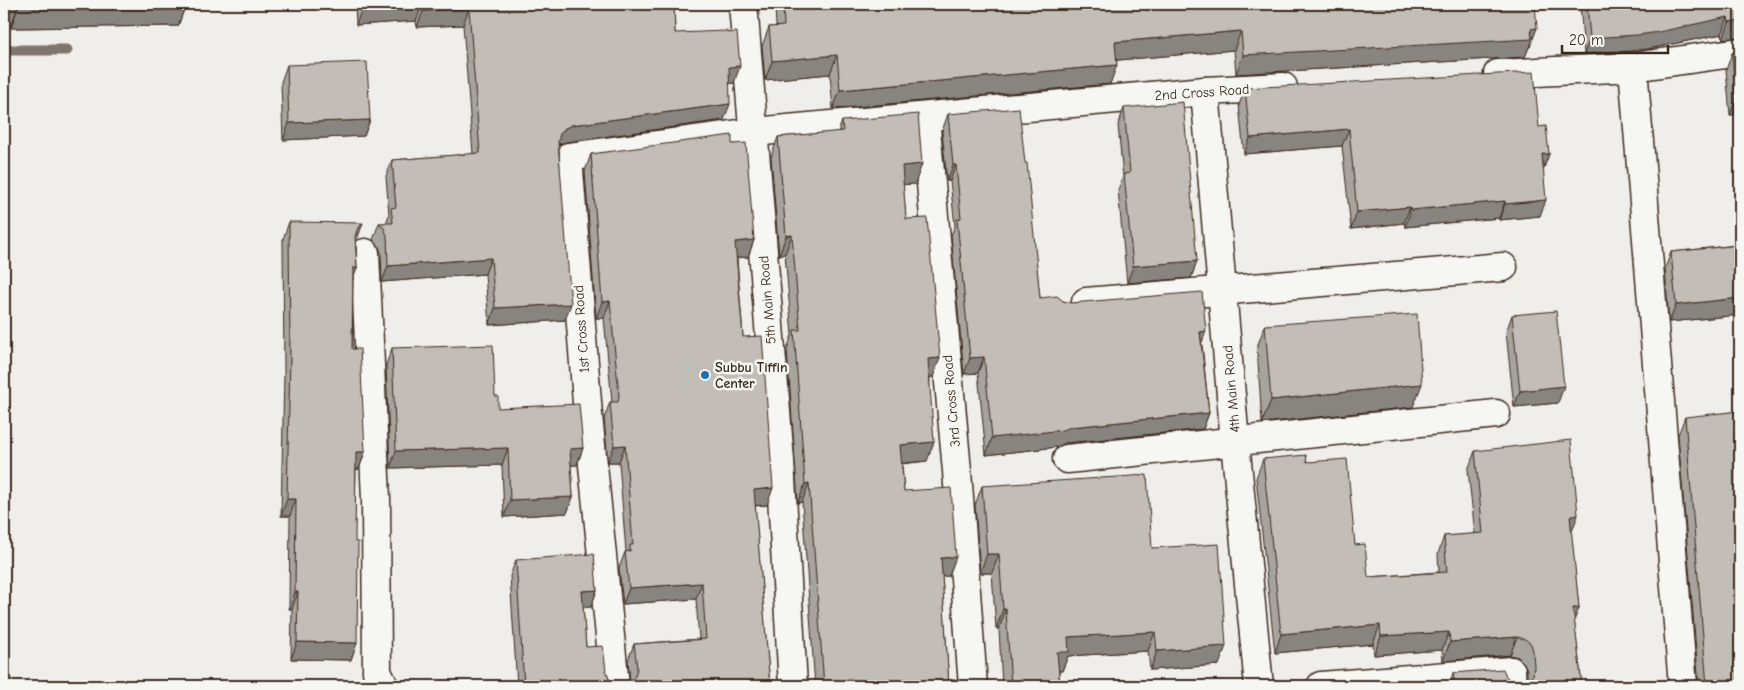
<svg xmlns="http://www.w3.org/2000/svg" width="1744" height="690" viewBox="0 0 1744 690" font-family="'Comic Neue',sans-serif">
<rect width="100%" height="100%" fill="#efeeea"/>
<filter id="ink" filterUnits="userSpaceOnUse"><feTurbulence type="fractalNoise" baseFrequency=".02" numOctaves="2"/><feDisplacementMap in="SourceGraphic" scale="10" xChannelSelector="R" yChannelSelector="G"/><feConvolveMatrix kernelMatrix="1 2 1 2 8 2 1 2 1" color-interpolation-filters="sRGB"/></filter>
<g filter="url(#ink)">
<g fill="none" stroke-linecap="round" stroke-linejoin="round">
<polyline stroke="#81766d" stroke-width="11" points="4,50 67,50"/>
<defs>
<g id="street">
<polyline points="1633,67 1683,686"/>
<polyline points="1498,74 1633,67 1740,52"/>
<polyline points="1205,91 1235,442 1259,686"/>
<polyline points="925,117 957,471 973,686"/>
<polyline points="365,253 376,499 377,672 384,686"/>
<polyline points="1086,302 1503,267"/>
<polyline points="1067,459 1496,414"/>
<polyline points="615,686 588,415 568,157 753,132 1205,91 1283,87"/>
<polyline points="1321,686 1511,671 1512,686"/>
</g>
<polyline id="secondary" points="743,4 780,461 793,686"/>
</defs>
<use href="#street" stroke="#3b2a1e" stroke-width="31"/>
<use href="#secondary" stroke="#3b2a1e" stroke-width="31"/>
<use href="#street" stroke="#f6f6f2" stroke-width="28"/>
<use href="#secondary" stroke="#f6f6f2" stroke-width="28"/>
</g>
<g fill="#a7a39d" stroke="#3b2a1e">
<polygon points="4,4 186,4 178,26 11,28 11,26 4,26"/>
<polygon points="355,4 674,4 675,33 734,83 729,83 724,120 566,142 559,144 565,320 489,325 485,274 382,282 381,252 378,245 373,240 379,223 386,223 389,215 386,176 392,160 473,154 463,25 417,27 416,21 356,25"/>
<polygon points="775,4 1535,4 1530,47 1529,47 1525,57 1236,74 1234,50 1117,60 1110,84 833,109 830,74 765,80 762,46 769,27 776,27"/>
<polygon points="1580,4 1740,4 1738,37 1723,39 1722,34 1653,48 1631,51 1584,54"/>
<polygon points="1740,52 1740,114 1730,115 1726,70 1732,53"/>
<polygon points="287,65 370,120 364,136 283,140 281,82"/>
<polygon points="1245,88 1539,127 1549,154 1543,170 1540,216 1499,220 1499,218 1405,227 1404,223 1351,229 1342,146 1244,154 1239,105"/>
<polygon points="1124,108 1197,261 1191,278 1127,283 1118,190 1123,177 1118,125"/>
<polygon points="948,114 1025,163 1040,298 1063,301 1202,344 1209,413 1203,429 1065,443 1057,447 986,455 978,373 964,374 951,235 955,226 950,181 947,181 942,131"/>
<polygon points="842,121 915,184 903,184 906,219 933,377 930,377 927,461 902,464 904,491 949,576 942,576 949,686 815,686 802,502 798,503 787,349 792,335 785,254 779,255 771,157 778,137 838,132"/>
<polygon points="732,144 754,240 748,257 737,258 743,337 767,505 755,506 770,686 517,686 510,576 516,560 597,590 591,607 583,607 586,647 606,671 609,679 615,684 622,685 630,682 628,660 634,644 699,639 696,599 623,604 619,568 625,552 626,552 619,462 608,462 604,419 610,402 612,402 604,318 596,318 585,171 591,154"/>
<polygon points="1740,192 1740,315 1669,322 1665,269 1671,252 1737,245 1735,207"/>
<polygon points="289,222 357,240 356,241 357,268 353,279 352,349 365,452 359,469 356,469 351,660 291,659 292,609 289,609 290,516 281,516 284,374 283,239"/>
<polygon points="1512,315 1558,403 1514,407 1506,332"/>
<polygon points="1265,325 1413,407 1262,423 1257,347"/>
<polygon points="392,348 495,396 498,408 583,448 577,465 571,465 573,497 567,513 504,517 502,465 390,468 386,365"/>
<polygon points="1685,417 1740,686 1699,686 1678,435"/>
<polygon points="1475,451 1571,533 1579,608 1574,619 1582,686 1449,686 1453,673 1506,676 1512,682 1520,683 1527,681 1527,670 1524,663 1518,657 1510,655 1443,661 1442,650 1374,655 1373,644 1275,653 1256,478 1263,459 1307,462 1355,545 1368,577 1439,572 1438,554 1444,536 1475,534 1468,470"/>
<polygon points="982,486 1152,548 1219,665 1150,670 1148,651 1068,656 1062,671 1059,671 1060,686 1002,686 999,629 996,629 992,573 980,573 975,505"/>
</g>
<g fill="#888480" stroke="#3b2a1e">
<polygon points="4,4 19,4 11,26 4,26"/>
<polygon points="19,4 186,4 178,26 11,28"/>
<polygon points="422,5 416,21 356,25 362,8"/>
<polygon points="469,8 463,25 417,27 423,11"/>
<polygon points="1728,17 1722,34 1653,48 1631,51 1584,54 1590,38"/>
<polygon points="1740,20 1740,37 1723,39 1729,22"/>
<polygon points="1537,28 1530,47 1529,47 1525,57 1236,74 1243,55"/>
<polygon points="1241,31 1234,50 1108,61 1115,42"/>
<polygon points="837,55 830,74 765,80 772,61"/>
<polygon points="1117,65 1110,84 833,109 840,90"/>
<polygon points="740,66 734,83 723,84 729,67"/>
<polygon points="1736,98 1740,98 1740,114 1730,115"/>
<polygon points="730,104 724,120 566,142 559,144 554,150 560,134 565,128 572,125"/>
<polygon points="370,120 364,136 283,140 289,123"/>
<polygon points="1349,129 1342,146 1244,154 1250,138"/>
<polygon points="1542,154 1549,154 1543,170"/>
<polygon points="922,164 915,184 895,185 902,166"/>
<polygon points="953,165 956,165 950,181 947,181"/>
<polygon points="1546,200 1540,216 1499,220 1505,204"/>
<polygon points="1505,201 1499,218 1405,227 1411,210"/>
<polygon points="1410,207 1404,223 1351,229 1357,212"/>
<polygon points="363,223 357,240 351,246 357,230"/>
<polygon points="792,235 785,254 779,255 786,236"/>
<polygon points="754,240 748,257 729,258 735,242"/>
<polygon points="491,258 485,274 382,282 388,266"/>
<polygon points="1197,261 1191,278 1127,283 1133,266"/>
<polygon points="353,268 357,268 351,285"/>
<polygon points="1740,298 1740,315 1669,322 1676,305"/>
<polygon points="610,301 604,318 596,318 602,302"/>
<polygon points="571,304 565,320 489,325 495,308"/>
<polygon points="1206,331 1200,348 1200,332"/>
<polygon points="984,357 978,373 964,374 970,358"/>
<polygon points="940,358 933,377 921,378 928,359"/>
<polygon points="1422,384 1413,407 1262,423 1271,400"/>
<polygon points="1564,386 1558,403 1514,407 1520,391"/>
<polygon points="1209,413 1203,429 1065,443 1057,447 986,455 992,438 1071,427"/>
<polygon points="934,442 927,461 894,464 900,445"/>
<polygon points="625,445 619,462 608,462 614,446"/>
<polygon points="508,448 502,465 390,468 396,451"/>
<polygon points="583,448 577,465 564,465 570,449"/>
<polygon points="356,452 365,452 359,469 350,469"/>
<polygon points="809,483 802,502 798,503 805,484"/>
<polygon points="773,488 767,505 748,506 754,490"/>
<polygon points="573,497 567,513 504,517 510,500"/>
<polygon points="287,499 296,499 290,516 281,516"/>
<polygon points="1578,515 1571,534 1570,516"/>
<polygon points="987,554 999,554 992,573 980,573"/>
<polygon points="956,557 949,576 934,577 941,558"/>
<polygon points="702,583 696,599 623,604 629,588"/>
<polygon points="597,590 591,607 576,608 582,591"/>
<polygon points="295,592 298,592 292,609 289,609"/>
<polygon points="1573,608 1579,608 1572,626"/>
<polygon points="1003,609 1006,609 999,629 996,629"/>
<polygon points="1380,625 1373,644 1275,653 1281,634"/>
<polygon points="1155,632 1148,651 1068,656 1062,671 1050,671 1057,652 1068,637"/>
<polygon points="1449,632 1442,650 1374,655 1381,636"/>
<polygon points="1517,637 1510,655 1443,661 1450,642"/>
<polygon points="297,642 357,643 351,660 291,659"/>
<polygon points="1226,646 1219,665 1150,670 1157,651"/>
</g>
<g fill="#c2bdb7" stroke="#3b2a1e">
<polygon points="362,4 674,4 675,33 727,31 727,33 737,32 740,66 729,67 730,104 572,125 565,128 560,134 558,142 571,304 495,308 491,258 388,266 387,235 384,228 379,223 393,223 391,208 396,207 392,160 480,153 469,8 423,11 422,5 362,8"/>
<polygon points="783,4 1535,4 1537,28 1531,29 1532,39 1243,55 1241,31 1115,42 1117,65 840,90 837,55 772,61 769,27 784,26"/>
<polygon points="1587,4 1740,4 1740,20 1729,22 1728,17 1659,32 1638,35 1590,38"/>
<polygon points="1740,52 1740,98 1736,98 1732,53"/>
<polygon points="367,62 370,120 289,123 287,65"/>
<polygon points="1534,72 1539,127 1546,126 1549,154 1542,154 1546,200 1505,204 1505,201 1411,210 1410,207 1357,212 1349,129 1250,138 1245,88"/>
<polygon points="1183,102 1197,261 1133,266 1124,174 1130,173 1124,108"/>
<polygon points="1019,108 1025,163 1027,163 1040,298 1057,296 1063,301 1071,303 1202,292 1206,331 1200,332 1209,413 1071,427 1063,430 992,438 984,357 970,358 957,219 961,218 956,165 953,165 948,114"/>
<polygon points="918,114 922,164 902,166 906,219 927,218 940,358 928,359 934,442 900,445 904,491 951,488 956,557 941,558 949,686 824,686 809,483 805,484 794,330 800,330 792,235 786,236 778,137 843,131 842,121"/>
<polygon points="732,135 732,144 746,143 754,240 735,242 743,337 762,336 770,446 773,488 754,490 770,686 524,686 516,560 594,554 597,590 582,591 586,647 603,646 606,671 609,679 615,684 622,685 630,682 635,676 637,668 634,644 706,639 702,583 629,588 625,552 630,551 630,545 633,545 625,445 614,446 610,402 618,402 619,396 610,301 602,302 591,154"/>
<polygon points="289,222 363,223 357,230 355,237 357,268 353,268 352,349 360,349 365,452 356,452 355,542 358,542 357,643 297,642 298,592 295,592 296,499 287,499 290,357"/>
<polygon points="1740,245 1740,298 1676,305 1671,252"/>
<polygon points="1556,311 1564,386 1520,391 1512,315"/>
<polygon points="1417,314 1422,384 1271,400 1265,325"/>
<polygon points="493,345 495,396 498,396 498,408 579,404 583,448 570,449 573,497 510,500 508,448 396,451 392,348"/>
<polygon points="1740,411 1740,686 1707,686 1685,417"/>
<polygon points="1571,440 1578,515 1570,516 1579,608 1573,608 1582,686 1455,686 1453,673 1503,669 1506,676 1512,682 1520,683 1527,681 1533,675 1534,667 1533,651 1531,644 1525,639 1517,637 1450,642 1449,632 1381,636 1380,625 1281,634 1263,459 1306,455 1307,462 1347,459 1355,545 1365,544 1368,577 1447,572 1444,536 1483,533 1475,451"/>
<polygon points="1147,475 1152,548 1219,544 1226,646 1157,651 1155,632 1068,637 1069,652 1057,652 1060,686 1011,686 1006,609 1003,609 999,554 987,554 982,486"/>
</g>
</g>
<circle fill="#1f6fb2" stroke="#f6f6f2" stroke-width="2" cx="705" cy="375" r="5"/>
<g text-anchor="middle" stroke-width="5" stroke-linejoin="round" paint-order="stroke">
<g font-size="14" fill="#3b2a1e" stroke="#f6f6f2">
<text transform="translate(1202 92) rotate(-4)" y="5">2nd Cross Road</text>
<text transform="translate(767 300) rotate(-95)" y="5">5th Main Road</text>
<text transform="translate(581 329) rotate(-94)" y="5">1st Cross Road</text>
<text transform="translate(1231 389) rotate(-95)" y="5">4th Main Road</text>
<text transform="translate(951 401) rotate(-95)" y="5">3rd Cross Road</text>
</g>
<g font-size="14" font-weight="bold" fill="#3b2a1e" stroke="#f6f6f2" text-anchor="start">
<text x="715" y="372">Subbu Tiffin<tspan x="715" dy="16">Center</tspan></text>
</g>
</g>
<rect width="1744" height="690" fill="none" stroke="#f6f6f2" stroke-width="20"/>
<rect x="10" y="10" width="1724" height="670" fill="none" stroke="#3b2a1e" stroke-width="2" filter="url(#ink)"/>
<path d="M1562 45v8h106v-8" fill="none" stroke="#3b2a1e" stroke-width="2.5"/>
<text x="1569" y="45" font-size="15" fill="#3b2a1e" stroke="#f6f6f2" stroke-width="4" paint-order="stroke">20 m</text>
</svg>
